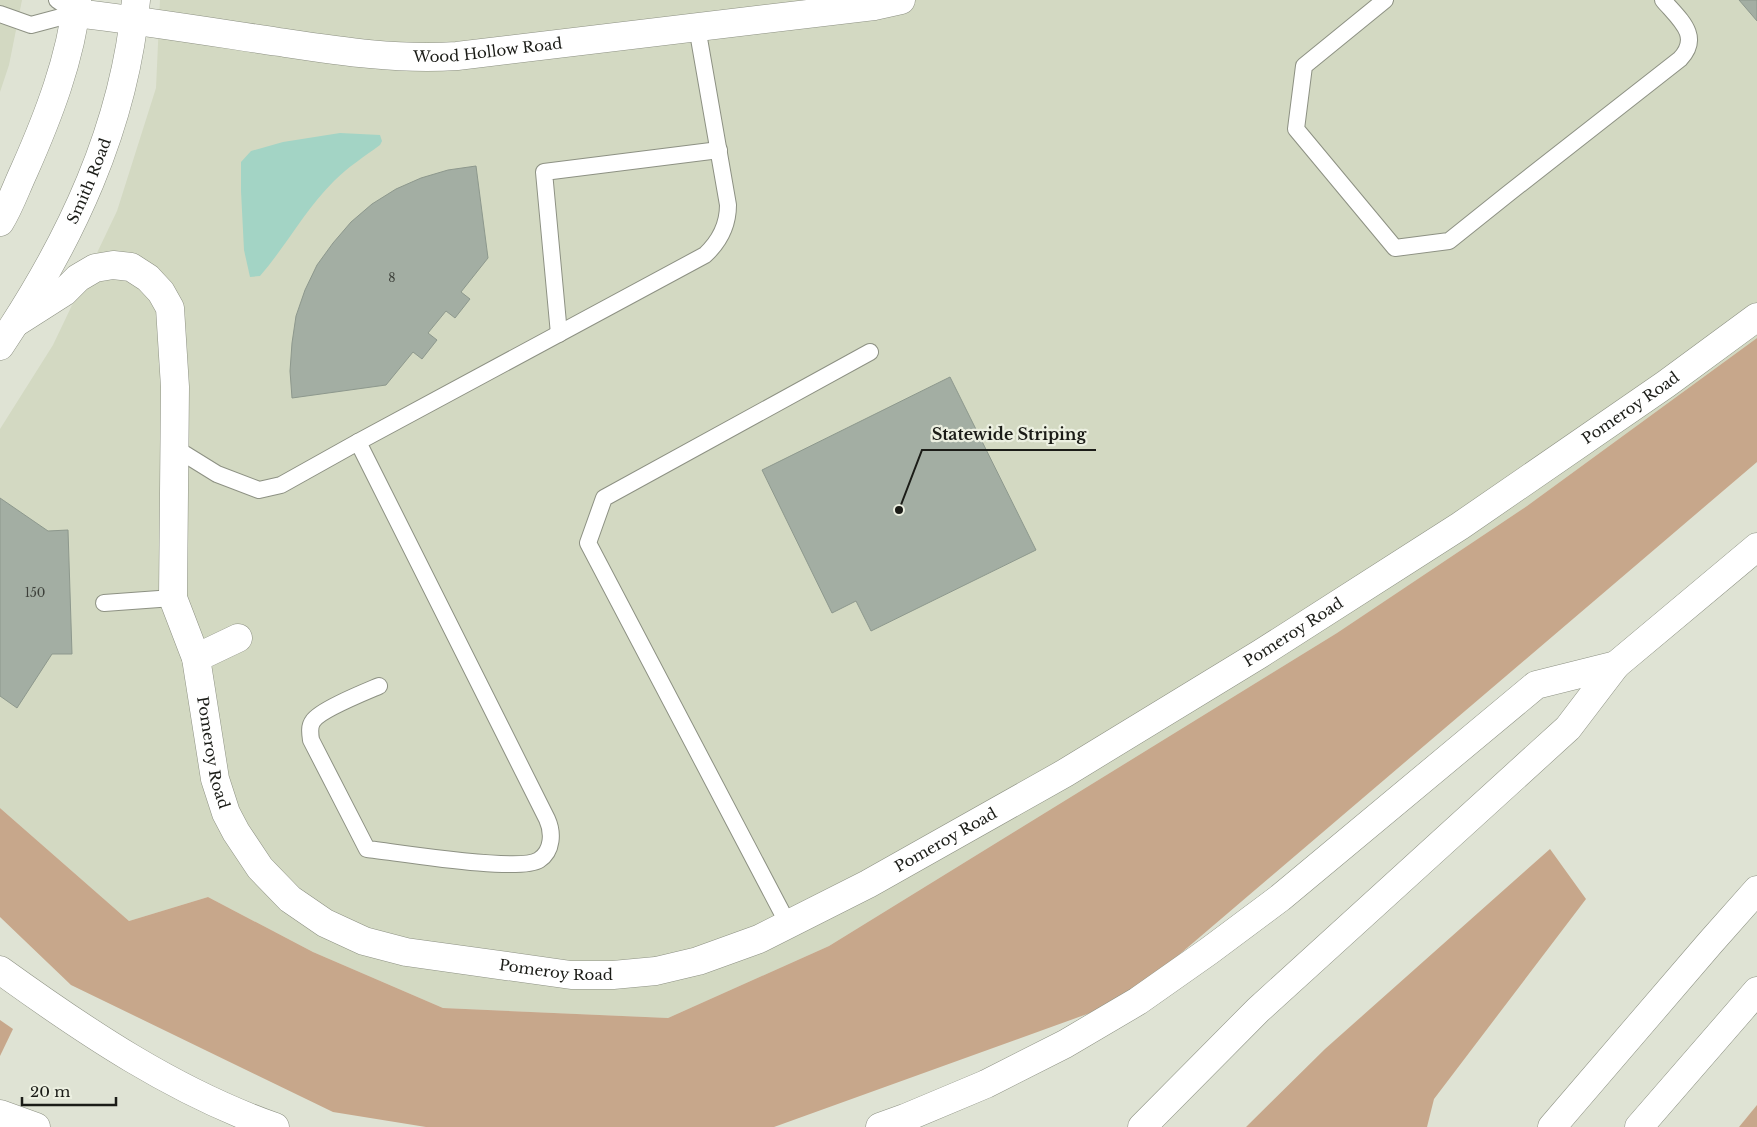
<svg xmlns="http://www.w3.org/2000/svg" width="1757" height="1127" viewBox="0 0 1757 1127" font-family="'Libre Baskerville',serif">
<rect width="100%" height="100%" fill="#dfe3d4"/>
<g fill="#d3d9c2">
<polygon points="0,0 22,0 9,65 0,92"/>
<polygon points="160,0 1757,0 1757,338 1527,506 1337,633 829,946 668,1018 443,1008 313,952 208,897 129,921 0,808 0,429 53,345 117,211 156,88"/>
</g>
<g fill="#c7a78b">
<polygon points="1757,338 1757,462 1126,1000 774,1127 426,1127 333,1112 71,985 0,917 0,808 129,921 208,897 313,952 443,1008 668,1018 829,946 1337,633 1527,506"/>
<polygon points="1550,849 1586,899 1434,1099 1427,1127 1246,1127 1325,1049"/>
<polygon points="0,1020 13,1029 0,1056"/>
<polygon points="1757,1105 1757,1127 1739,1127"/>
</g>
<path fill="#a3d4c5" d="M340,133L380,135L382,141L380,145C365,156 348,167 334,181C305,210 286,246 260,276L250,277L244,250L241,191V162L251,151L283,142Z"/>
<g fill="#a3aea3" stroke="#8d988d">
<polygon points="1739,0 1757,0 1757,21"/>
<polygon points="476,166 488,258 461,292 470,299 455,318 446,311 428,333 437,340 422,359 413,352 386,385 292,398 290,371 292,343 296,316 305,290 317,265 333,243 351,222 372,204 396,189 421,178 448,170"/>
<polygon points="950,377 1036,550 871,631 856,601 832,613 762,470"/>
<polygon points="0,498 48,531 68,530 72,654 52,654 17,708 0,696"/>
</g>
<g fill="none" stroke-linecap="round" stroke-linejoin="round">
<defs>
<g id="service">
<polyline points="57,0 76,13"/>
<path d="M1385,0L1304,66L1296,129L1395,248L1449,241L1509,193L1680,59C1702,36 1679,19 1663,0"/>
<polyline points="0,14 31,25 76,13"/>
<polyline points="559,334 544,172 719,150"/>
<path d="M358,442L547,819C553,832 553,851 539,860C519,873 396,852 367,849L311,740C310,733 309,726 313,721C320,710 365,692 379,686"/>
<path d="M175,448L217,474L259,490L281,485L358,442L705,255C720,241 728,225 728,205L697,27"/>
<polyline points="104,603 173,598"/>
<polyline points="788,924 588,543 604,498 870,352"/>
</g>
<g id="minor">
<path id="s1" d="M76,13C144,21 212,32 279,42C339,51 396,60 457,56L874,6L901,0"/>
<path id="s2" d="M17,322L64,292L78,278L95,268L113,265L131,267L148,278L161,292L170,308L175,387L173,598L196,658L215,779L226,813L236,832L260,868L290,899L325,923L364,941L406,952L571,975H613L656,971L698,961L759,939L868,884L1065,773L1260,654L1460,526L1666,384L1757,317"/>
<polyline points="196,658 238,638"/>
</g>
<g id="secondary">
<path d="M0,222C10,206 16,188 24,171C48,117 71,58 77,0"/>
<path id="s3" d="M0,346C70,242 125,127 136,0"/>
</g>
<g id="motorway">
<path d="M0,970C86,1032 175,1092 275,1127"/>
<polyline points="0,1114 36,1127"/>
<polyline points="880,1127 905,1118 986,1084 1065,1044 1138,1001 1209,951 1280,898 1536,685 1616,665"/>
<polyline points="1142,1127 1258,1010 1568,728 1616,665 1757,547"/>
<polyline points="1552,1127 1710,943 1757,890"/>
<polyline points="1639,1127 1757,991"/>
</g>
</defs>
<use href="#service" stroke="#8d9183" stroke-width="18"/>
<use href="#minor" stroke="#8d9183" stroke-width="29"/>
<use href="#secondary" stroke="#8d9183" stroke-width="29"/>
<use href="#motorway" stroke="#8d9183" stroke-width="29"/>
<use href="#service" stroke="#fff" stroke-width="16"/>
<use href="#minor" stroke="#fff" stroke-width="28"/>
<use href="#secondary" stroke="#fff" stroke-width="28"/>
<use href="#motorway" stroke="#fff" stroke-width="28"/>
</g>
<g text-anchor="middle" stroke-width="4.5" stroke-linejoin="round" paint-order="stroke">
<g font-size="12" fill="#3d403a">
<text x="392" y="282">8</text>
<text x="35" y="597">150</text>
</g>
<g font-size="15" fill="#1b1c17" stroke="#ecf0e1">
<text dy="5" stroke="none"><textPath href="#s1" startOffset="415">Wood Hollow Road</textPath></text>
<text dy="5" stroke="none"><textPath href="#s3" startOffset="188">Smith Road</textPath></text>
<text dy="5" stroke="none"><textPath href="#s2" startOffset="2320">Pomeroy Road</textPath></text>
<text dy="5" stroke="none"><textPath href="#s2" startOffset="1915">Pomeroy Road</textPath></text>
<text dy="5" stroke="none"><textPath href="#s2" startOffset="640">Pomeroy Road</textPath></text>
<text dy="5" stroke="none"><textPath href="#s2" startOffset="1510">Pomeroy Road</textPath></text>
<text dy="5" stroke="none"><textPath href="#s2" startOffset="1090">Pomeroy Road</textPath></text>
</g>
</g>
<path fill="none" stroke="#1b1c17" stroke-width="2" d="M899 510L922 450H1096"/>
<circle fill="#1b1c17" stroke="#ecf0e1" stroke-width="2" cx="899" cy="510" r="5"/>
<g font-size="16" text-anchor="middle" font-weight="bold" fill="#1b1c17" stroke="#ecf0e1" stroke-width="4.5" stroke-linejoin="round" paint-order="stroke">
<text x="1009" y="440">Statewide Striping</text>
</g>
<path d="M22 1097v8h94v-8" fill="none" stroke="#1b1c17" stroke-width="2.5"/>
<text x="30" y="1097" font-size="15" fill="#1b1c17" stroke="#ecf0e1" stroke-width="4" paint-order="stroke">20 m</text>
</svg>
